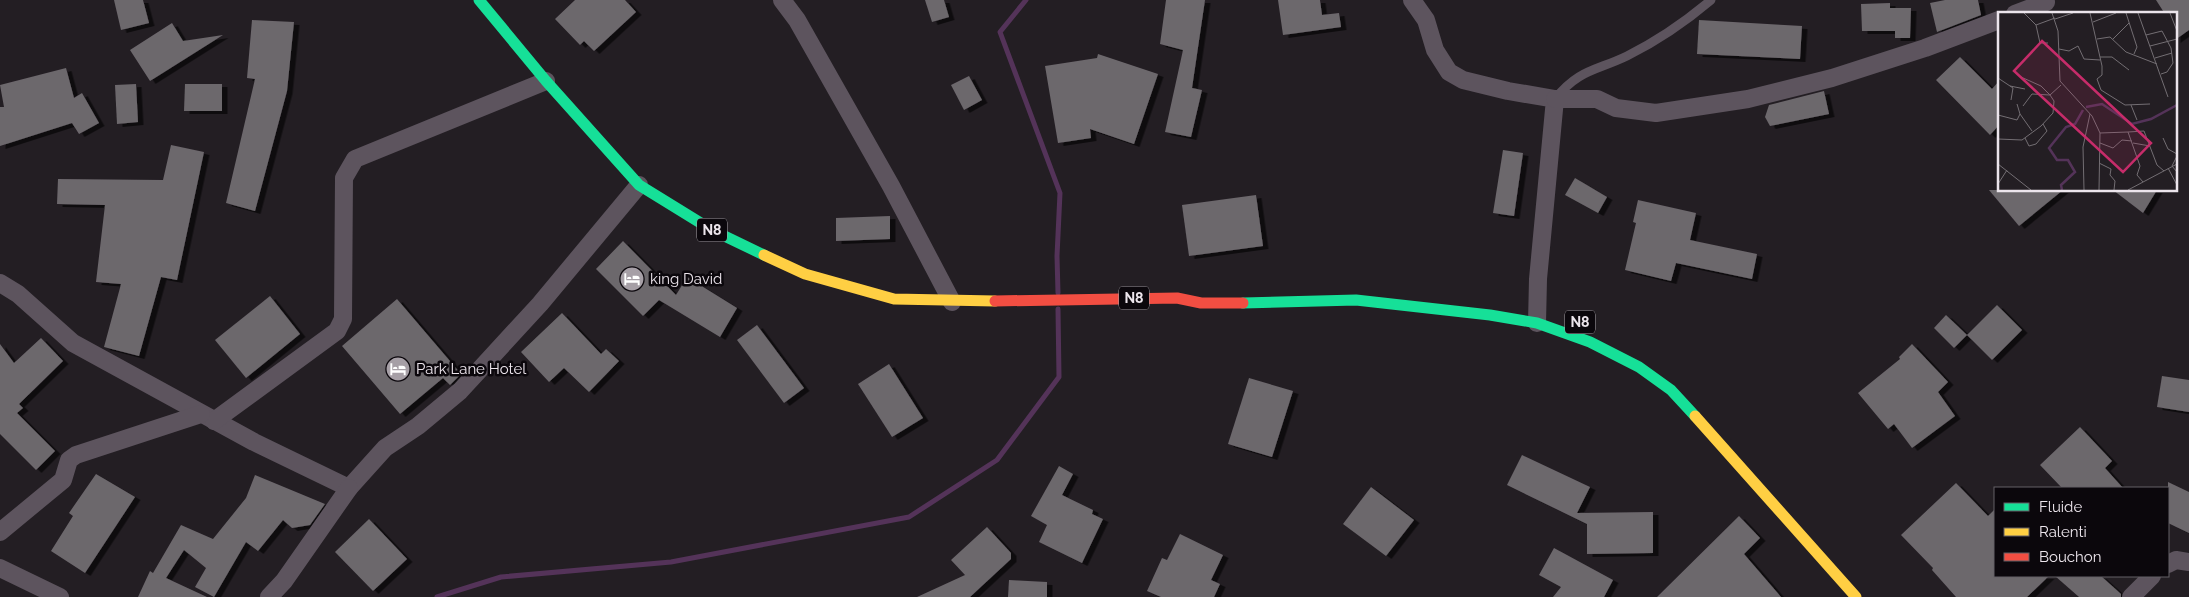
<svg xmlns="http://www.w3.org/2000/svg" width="2189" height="597" viewBox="0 0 2189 597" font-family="Raleway,sans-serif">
<defs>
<filter id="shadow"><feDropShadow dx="5.5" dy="3" stdDeviation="0" flood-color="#0009"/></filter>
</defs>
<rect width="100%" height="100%" fill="#231e23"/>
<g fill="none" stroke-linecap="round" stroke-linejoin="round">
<g stroke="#543359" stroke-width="5">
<polyline points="1026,0 1000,32 1060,193 1057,256 1058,293"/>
<polyline points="437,597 501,577 671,562 909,517 997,460 1059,377 1058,309"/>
</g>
</g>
<g fill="#6c676c" filter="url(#shadow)">
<polygon points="114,0 143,0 149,23 121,30"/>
<polygon points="575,0 625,0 636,12 594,51 584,41 580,45 555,19"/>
<polygon points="925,0 944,0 949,17 932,22"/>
<polygon points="1166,0 1205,0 1192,88 1202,90 1191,137 1165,132 1183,50 1160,44"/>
<polygon points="1278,0 1320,0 1322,15 1339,13 1341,27 1283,35"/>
<polygon points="1945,0 1978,0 1981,15 1937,32 1930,3"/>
<polygon points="2156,0 2189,0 2189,30 2175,40 2175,14 2165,14"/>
<polygon points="1890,3 1890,8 1911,8 1910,38 1895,38 1895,31 1862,31 1861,4"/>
<polygon points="252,20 294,22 287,91 255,211 226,203 255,79 247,78"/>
<polygon points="1699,20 1802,26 1800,59 1697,54"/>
<polygon points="172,23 183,41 223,35 150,81 130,50"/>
<polygon points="1098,54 1158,74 1134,144 1090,129 1091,138 1058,143 1045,66 1097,58"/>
<polygon points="1960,57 1992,89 1999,81 1999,125 1990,135 1936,80"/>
<polygon points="66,68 74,98 82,93 99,123 79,134 72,123 0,146 0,107 4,107 0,85"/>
<polygon points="969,76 982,100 964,110 951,85"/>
<polygon points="136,84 138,122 117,124 115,85"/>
<polygon points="185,84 222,84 222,111 184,111"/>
<polygon points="1824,91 1829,114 1770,126 1765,117 1769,105"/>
<polygon points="171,145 204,152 177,280 161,277 139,356 104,347 121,284 96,282 105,205 57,204 58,179 163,180"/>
<polygon points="1503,150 1523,153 1514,216 1493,213"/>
<polygon points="1575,178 1607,197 1598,213 1565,195"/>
<polygon points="1989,190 2063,190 2019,226"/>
<polygon points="2113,190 2157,190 2143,213"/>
<polygon points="1256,195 1263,246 1189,256 1182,205"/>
<polygon points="1638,200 1696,213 1690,240 1757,254 1752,279 1676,263 1671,281 1625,270 1636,223 1633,222"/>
<polygon points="890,216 890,239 836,241 836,218"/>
<polygon points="623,241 676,295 687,277 737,308 720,337 659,300 643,316 596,269"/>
<polygon points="270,296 300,334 246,378 215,340"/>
<polygon points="397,299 461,374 450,385 443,378 400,414 342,346"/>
<polygon points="1997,305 2022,330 1992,360 1967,335"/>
<polygon points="562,313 601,354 606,349 619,361 589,392 564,368 549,382 521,352"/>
<polygon points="1946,315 1967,335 1954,348 1934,328"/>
<polygon points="757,325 804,388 784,403 737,340"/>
<polygon points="41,338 63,361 19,404 23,408 17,413 55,451 36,470 0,434 0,344 14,363"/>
<polygon points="1912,344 1948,382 1938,392 1955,416 1912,448 1894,424 1888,429 1858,393 1900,359 1899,357"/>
<polygon points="889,364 923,418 892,437 858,384"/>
<polygon points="2162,376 2189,380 2189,412 2157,407"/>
<polygon points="1249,378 1293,391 1272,457 1228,444"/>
<polygon points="2080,427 2112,461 2105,468 2123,488 2062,488 2040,465"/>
<polygon points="1522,455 1590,487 1577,513 1653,512 1653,553 1587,554 1587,524 1507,485"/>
<polygon points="1059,466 1073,474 1062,495 1093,510 1092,514 1103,519 1082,563 1039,542 1047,525 1031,516"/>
<polygon points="96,474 135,497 85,573 51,551 73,516 69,513"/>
<polygon points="255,475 325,504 310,525 292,528 283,520 258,551 246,542 214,597 195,587 206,568 184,550 166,578 207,597 138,597 150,571 153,573 181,525 213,539 246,498"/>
<polygon points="2168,482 2189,492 2189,533 2168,523"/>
<polygon points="1956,483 1988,516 1995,509 1995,576 2049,576 2027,597 1956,597 1932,570 1933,568 1901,535"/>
<polygon points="1371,487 1414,520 1386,556 1343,524"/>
<polygon points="1739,516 1760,538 1744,554 1781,597 1657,597"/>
<polygon points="369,519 407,559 373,591 335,552"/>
<polygon points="987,527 1011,553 1011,559 970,597 917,597 965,575 951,560"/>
<polygon points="1180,534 1223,555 1211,580 1220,584 1214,597 1161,597 1147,591 1162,558 1167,560"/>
<polygon points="1554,548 1613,580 1604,597 1553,597 1561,587 1539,575"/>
<polygon points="2055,576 2101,576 2121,594 2121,597 2079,597"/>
<polygon points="1009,580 1047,582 1047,597 1008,597"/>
</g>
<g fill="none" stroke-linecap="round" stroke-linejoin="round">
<path stroke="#5d545e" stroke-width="9" d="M1555,99C1579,69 1596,71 1627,56C1657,41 1685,22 1711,0"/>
<g stroke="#5d545e" stroke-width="18">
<polyline points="782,0 797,20 891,186 952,302"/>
<polyline points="1412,0 1426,20 1435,50 1449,72 1463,80 1508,91 1555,99 1538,279 1537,323"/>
<polyline points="2015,14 2046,2"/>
<polyline points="1555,99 1597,99 1616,108 1656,113 1748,99 1832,78 1925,48 1999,20"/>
<polyline points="0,283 18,294 73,343 254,442 349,488 385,448 418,426 460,391 540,304 639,185"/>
<polyline points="214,421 337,331 343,319 344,178 355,159 546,81"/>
<polyline points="0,532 63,480 69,460 76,455 201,414"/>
<polyline points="2168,564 2176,560 2189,562"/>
<polyline points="0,568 60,597"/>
<polyline points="269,597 284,581 349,488"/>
<polyline points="2131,597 2152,576"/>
</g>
<g stroke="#16e098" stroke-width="11">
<polyline points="479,0 546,81 639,185 712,230 764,255"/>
<polyline points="1243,303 1356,300 1490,315 1537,323 1590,342 1639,367 1671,390 1695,416"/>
</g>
<g stroke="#ffcf43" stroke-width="11">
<polyline points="764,255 805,274 894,299 995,301"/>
<polyline points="1695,416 1856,597"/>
</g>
<polyline stroke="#f24e42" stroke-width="11" points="995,301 1177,298 1201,303 1243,303"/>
</g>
<defs>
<symbol id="hotel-disc" viewBox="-11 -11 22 22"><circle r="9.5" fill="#a69fa6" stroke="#0b070c"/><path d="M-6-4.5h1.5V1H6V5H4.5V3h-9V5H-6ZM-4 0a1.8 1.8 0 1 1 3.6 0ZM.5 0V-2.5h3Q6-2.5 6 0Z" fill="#fff"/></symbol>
</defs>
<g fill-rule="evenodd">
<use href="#hotel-disc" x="618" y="265" width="28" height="28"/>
<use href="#hotel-disc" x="384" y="355" width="28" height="28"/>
</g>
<g text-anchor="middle" stroke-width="5" stroke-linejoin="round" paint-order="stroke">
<g fill="#0b070c" stroke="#a8a2a9" stroke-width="1">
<rect x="697" y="218.5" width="30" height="23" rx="4"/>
<rect x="1119" y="286.5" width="30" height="23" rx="4"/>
<rect x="1565" y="310.5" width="30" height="23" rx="4"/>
</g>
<g font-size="14" font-weight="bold" fill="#ece5ec">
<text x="712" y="235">N8</text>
<text x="1134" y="303">N8</text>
<text x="1580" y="327">N8</text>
</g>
<g font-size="15" fill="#ece5ec" stroke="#0b070c" text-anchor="start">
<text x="650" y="284">king David</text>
<text x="416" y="374">Park Lane Hotel</text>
</g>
</g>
<g transform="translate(1998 12)">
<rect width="179" height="179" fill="#231e23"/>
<path fill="none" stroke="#543359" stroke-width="2.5" d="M88,95L104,92L134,112L153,107L179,93M64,178L63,173L77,160L70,148H59L51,136L68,115L77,112L85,98"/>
<path fill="none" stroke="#736e73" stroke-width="1" d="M26,1L38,13L57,6M54,1L60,19L62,69L94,104L102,121L101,178M92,1L104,54V63L99,67L103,78L127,93L152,92M128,1L139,35L136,42M140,1L170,85M172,1L179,19M57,7L75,1M95,10L118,1M38,13L42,31H50M148,23L164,19L173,36L175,51L169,60L163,62M99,27L112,25L128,40L159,52M115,27L131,11M152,34L179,27M61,37L71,39L80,34L86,47L102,48M102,45H114L131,58M157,46L174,41M23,65L43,74L52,83M0,66L12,74L27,77M12,74L15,76L13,88M133,93L139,108M25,94L34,82L52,83M22,102L34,119M0,103L19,108L22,102L19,92M130,120L146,119L159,153L166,159M102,121L130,120L142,154L139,163L145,170M27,126L31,134L38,132L49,119L45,112M165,126L170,137L179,142M0,127L24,128L43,114L55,101L56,89L52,83L63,73M102,131L115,136L124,128L134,129M135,131L152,134M179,144L174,154L179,160M101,151L113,157L112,163L117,169L116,178M0,152L33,178M170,156L179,173M0,172L9,158M86,178L85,135L92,102M130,178L179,152"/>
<path fill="#c62c6a" fill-opacity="0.15" stroke="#c62c6a" stroke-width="2.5" d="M44,29L153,131L125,160L16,59Z"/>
<rect width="179" height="179" fill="none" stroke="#ece5ec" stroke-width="2.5"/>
</g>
<rect x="1994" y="487" width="175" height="90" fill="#0b070c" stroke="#656066"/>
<rect x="2004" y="503" width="25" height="8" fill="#16e098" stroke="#656066"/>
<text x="2039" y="512" font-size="15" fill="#ece5ec">Fluide</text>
<rect x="2004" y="528" width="25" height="8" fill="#ffcf43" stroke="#656066"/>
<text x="2039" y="537" font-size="15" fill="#ece5ec">Ralenti</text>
<rect x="2004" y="553" width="25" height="8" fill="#f24e42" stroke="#656066"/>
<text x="2039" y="562" font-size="15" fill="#ece5ec">Bouchon</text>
</svg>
